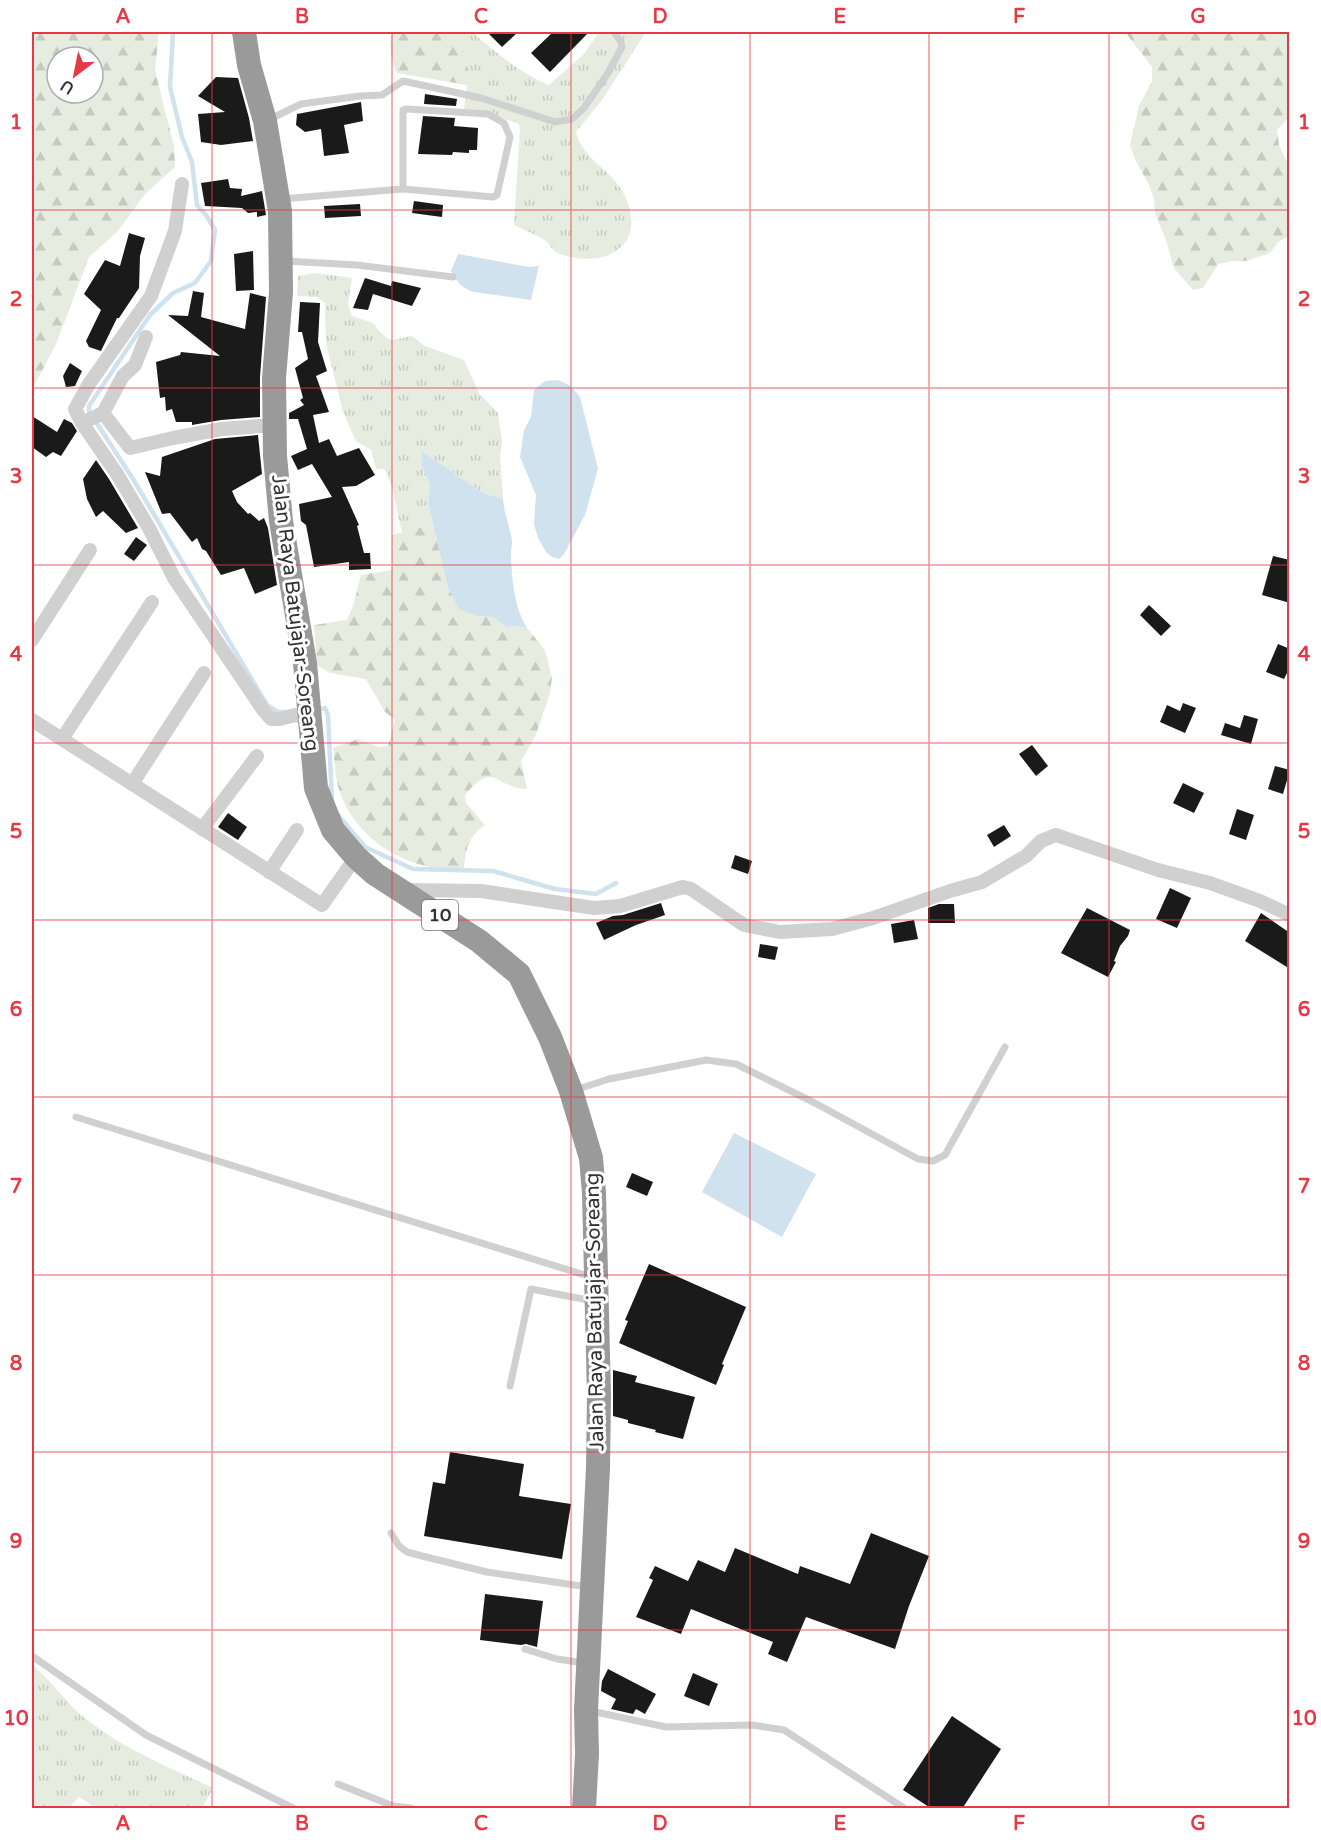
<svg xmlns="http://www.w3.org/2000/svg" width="1321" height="1840" font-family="'Varela Round',sans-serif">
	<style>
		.grass { fill: url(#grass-tufts) }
		.forest { fill: url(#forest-firs); fill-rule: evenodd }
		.water { fill: #cfe2ee }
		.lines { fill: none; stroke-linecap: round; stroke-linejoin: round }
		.stream { stroke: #cfe2ee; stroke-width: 4.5 }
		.building { fill: #1a1a1a }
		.lane { stroke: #d0d0d0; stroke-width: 7 }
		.street { stroke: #d0d0d0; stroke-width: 14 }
		.highway { stroke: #9a9a9a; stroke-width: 24 }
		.grid { fill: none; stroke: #e63946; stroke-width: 1.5; stroke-opacity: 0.55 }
		.labels { text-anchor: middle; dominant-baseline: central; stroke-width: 6; stroke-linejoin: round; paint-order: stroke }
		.shield { fill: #fff; stroke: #707070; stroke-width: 1.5 }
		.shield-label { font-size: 18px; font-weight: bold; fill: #333 }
		.street-label { font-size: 20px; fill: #333; stroke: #fff }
		.neatline { fill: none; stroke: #e63946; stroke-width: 2 }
		.grid-label { font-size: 20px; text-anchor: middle; font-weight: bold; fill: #e63946 }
	</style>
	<defs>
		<pattern id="grass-tufts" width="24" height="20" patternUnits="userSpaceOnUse" patternTransform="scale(1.5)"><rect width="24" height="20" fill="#e6ecdf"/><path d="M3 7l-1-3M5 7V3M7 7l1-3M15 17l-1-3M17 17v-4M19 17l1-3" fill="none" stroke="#c6cbc0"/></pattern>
		<pattern id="forest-firs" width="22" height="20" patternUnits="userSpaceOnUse" patternTransform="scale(1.5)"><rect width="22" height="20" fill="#e6ecdf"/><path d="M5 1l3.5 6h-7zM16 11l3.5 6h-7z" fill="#c6cbc0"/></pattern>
	</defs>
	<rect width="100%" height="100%" fill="#fff"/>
	<g class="grass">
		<path d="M454,32H472C496,52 519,73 549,85L584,54L599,32H646L602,100L576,132C582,158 607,167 621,189C633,208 638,236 617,250C602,262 573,261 556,252C551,249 549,242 543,239C534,234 524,230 514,225L520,128L519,124L484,111L464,109L469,71Z"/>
		<polygon points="316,273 352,278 348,303 352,316 373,323 380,332 387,338 393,340 412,336 425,346 464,360 479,393 498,413 502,441 500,456 503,499 483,493 422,451 421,465 430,485 428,504 433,524 402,533 392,487 385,469 376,469 371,450 356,441 343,412 326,343 325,303 317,297 297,296 298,276"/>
		<path d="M32,1665C50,1679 63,1699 80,1714C119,1747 168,1767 213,1788L202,1808H96L79,1797L69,1808H32Z"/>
	</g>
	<g class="forest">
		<path d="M32,32H159L155,71L174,146L175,167L145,194L117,232L89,257L56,344L32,390ZM57,57H93V93H57Z"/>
		<path d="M392,32H454L469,71L467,85L397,73C390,58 389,47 392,32Z"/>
		<polygon points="1125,32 1289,32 1289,117 1277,130 1279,145 1289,166 1289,236 1278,242 1270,253 1246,261 1232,261 1218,264 1203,288 1193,290 1174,268 1166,240 1155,213 1154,198 1149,185 1135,159 1130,145 1139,106 1152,81 1152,67"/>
		<path d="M433,524L448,588L477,616L493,617L507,627L516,626L527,628L545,650L552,678L550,693L535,737L521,761L527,789C494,788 495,759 465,795L466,803L485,825C468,837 466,848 464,868C457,868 448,870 441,869C397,863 357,837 341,795C335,781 335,763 333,748L358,739L379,747L388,746L395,720L385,712L366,679L330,673L317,665L314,625L347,620L353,606L361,575L392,570V535Z"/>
	</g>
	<g class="water">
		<path d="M458,254L529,267L539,266L531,300L474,292C462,288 457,283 451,271Z"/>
		<polygon points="558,380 571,386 580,397 598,469 585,515 564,554 559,559 552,557 546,552 538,538 534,524 536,495 520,457 524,430 531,417 534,390 545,381"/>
		<path d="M422,451L483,493L503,499C504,514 510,527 512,541C512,546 511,551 511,555C512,580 514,607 527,628L516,626L507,627L493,617L477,616L459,609L448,588L433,524L428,504L430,485L421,465Z"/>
		<polygon points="734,1133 816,1174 782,1237 702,1192"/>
	</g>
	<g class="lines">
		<g class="stream">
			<polyline points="173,32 170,87 182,137 192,162 197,205 206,215 215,230 211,261 195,283 173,293 150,315 89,406 89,411 133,479 267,705 278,712 285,712"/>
			<polyline points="320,709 325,708 328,715 332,801"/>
			<polyline points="339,816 365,847 413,869 493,871 555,889 596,894 616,883"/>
		</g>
	</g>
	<g class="building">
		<polygon points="487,32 518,32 502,47"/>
		<polygon points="553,32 589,32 550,72 531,53"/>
		<polygon points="216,77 238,78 249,118 253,141 221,145 201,142 198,114 225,112 198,96"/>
		<polygon points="425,94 457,99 456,106 424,104"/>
		<polygon points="361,102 363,121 344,125 349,153 324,156 321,129 305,132 296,125 297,114"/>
		<polygon points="423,116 455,118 454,126 478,128 477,150 469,150 469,153 453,152 452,155 418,154"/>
		<polygon points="228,179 230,188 242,189 241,196 262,191 266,215 257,217 257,212 248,213 242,208 205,206 201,183"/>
		<polygon points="414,201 443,205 442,217 412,213"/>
		<polygon points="360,204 361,216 325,218 324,206"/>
		<polygon points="129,233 145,238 140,256 139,288 119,318 117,318 101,351 89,347 86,341 101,310 84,294 105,260 120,266"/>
		<polygon points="253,251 254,290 236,291 234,254"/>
		<polygon points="365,278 391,286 392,281 421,288 412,306 373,294 368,310 353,308"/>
		<polygon points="193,291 204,293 201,317 245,329 250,293 266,297 260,377 260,417 221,420 192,425 192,422 176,422 172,409 166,411 165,397 160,398 156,362 180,355 181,352 220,356 168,315 188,316"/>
		<polygon points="300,302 320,303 318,342 327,371 316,376 329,412 313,415 319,443 329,439 337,456 359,448 375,475 356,486 342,487 359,525 357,526 364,553 370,553 371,569 349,570 349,562 314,567 306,525 301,521 299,504 332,497 312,464 298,470 291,456 307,449 298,419 289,419 289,413 304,405 300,400 303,398 295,368 308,359 302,332 298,332"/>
		<polygon points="70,363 82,371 75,386 66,387 63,376"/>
		<polygon points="32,416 57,432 64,419 72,423 77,431 61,456 53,452 46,457 32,447"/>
		<polygon points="258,435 262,474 232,491 237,502 248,514 250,513 259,521 264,518 268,528 277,585 255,594 244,568 221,575 206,551 202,549 197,538 192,542 170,513 162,514 145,472 160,476 162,457 215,439"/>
		<polygon points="96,460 109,479 138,528 126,533 103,511 96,517 87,499 83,479"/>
		<polygon points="136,537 147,545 134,561 124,554"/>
		<polygon points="1273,556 1290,560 1290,603 1262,595"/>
		<polygon points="1149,605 1171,626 1161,636 1140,615"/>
		<polygon points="1278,644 1290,649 1290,667 1284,679 1266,672"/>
		<polygon points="1183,703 1196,708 1185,733 1160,722 1167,705 1180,711"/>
		<polygon points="1244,715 1258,719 1251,744 1221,735 1225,723 1240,728"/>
		<polygon points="1032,745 1048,766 1036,776 1019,754"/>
		<polygon points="1275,766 1290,770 1283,794 1268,789"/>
		<polygon points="1183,783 1204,793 1194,813 1173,803"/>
		<polygon points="1237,809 1254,815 1246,840 1229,834"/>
		<polygon points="228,813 247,827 238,840 218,827"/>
		<polygon points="1004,825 1011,836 994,847 987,835"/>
		<polygon points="735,855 752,861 748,874 731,868"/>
		<polygon points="1170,888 1191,898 1177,928 1156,919"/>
		<polygon points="661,903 665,915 636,925 604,940 596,923 613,916 623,915"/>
		<polygon points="939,904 954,904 955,923 928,923 928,908"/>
		<polygon points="1087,908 1130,930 1128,936 1120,946 1114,961 1116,962 1108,977 1061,953"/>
		<polygon points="1261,913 1290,933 1290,969 1245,941"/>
		<polygon points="914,920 918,939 894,943 891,924"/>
		<polygon points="760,944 778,947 775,960 758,957"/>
		<polygon points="632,1173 653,1182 647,1196 626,1187"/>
		<polygon points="649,1264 746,1307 722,1364 724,1365 716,1385 619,1343 628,1321 625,1320"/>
		<polygon points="613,1370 637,1376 635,1382 695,1397 683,1439 655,1432 656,1430 628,1423 628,1420 613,1416"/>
		<polygon points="450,1452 524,1464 519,1496 571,1504 562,1559 424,1536 433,1482 445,1484"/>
		<polygon points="871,1533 929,1556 909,1606 895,1649 806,1617 787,1662 768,1654 773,1642 691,1609 681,1634 636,1617 653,1580 649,1578 655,1566 688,1581 698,1560 725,1572 735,1548 798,1574 800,1566 850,1584"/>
		<polygon points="485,1594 543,1601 537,1647 526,1644 521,1645 480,1640"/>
		<polygon points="608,1669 656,1694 645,1714 636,1709 633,1714 611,1709 616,1699 601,1691 602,1681"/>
		<polygon points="693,1673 718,1684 709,1706 684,1696"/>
		<polygon points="952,1716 1001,1749 962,1809 932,1809 903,1790"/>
	</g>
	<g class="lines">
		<g class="lane">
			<polyline points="270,119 301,104 360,96 382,95 403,81 481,98 555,122 572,119 584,108 608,73 622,47 621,42 614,32"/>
			<polyline points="281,199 403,189 403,110 407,109 488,114 504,123 510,137 497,195 493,197 403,189"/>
			<polyline points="285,261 357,265 453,277"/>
			<polyline points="575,1090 609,1079 706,1060 736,1064 815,1103 918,1159 933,1161 945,1155 1005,1047"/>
			<polyline points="76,1117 591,1277"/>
			<polyline points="510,1386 531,1289 593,1301"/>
			<polyline points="391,1533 399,1546 407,1552 422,1556 487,1572 588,1587"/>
			<polyline points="525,1649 557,1659 584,1663"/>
			<polyline points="32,1656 146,1735 293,1808"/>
			<polyline points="591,1711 666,1727 752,1725 784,1730 904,1808"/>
			<polyline points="338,1784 393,1806 411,1808"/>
		</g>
		<g class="street">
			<polyline points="182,184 175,231 151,296 89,384 75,409 82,423 117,474 149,528 174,578 264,711 271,719 280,719 295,715 310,719"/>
			<polyline points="103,413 130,448 173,438 222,429 274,425"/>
			<polyline points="82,423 103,413 123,376 135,365 146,337"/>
			<polyline points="32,640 90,550"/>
			<polyline points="32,720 322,905 356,857"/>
			<polyline points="62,739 152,602"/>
			<polyline points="132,784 204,673"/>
			<polyline points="202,829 257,756"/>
			<polyline points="269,872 297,830"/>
			<polyline points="404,890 481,891 594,908 620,906 683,887 691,889 744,925 780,932 832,929 873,918 950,891 982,882 1026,856 1041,841 1056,835 1158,870 1210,883 1260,901 1290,915"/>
		</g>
		<polyline class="highway" points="244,32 249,65 265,121 280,211 281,292 274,378 275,456 281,521 305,663 316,788 333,830 356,857 375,874 479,941 519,974 550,1037 571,1091 591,1158 594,1193 599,1395 598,1468 586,1710 587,1754 584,1808"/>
	</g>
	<path class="grid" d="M212,32V1808M392,32V1808M571,32V1808M750,32V1808M929,32V1808M1109,32V1808M32,210H1290M32,388H1290M32,565H1290M32,743H1290M32,920H1290M32,1097H1290M32,1275H1290M32,1452H1290M32,1630H1290"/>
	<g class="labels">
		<rect class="shield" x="422" y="900" width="36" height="30" rx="4.5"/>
		<g class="shield-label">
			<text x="440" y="915">10</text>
		</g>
		<g class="street-label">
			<text transform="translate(295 613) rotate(83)">Jalan Raya Batujajar-Soreang</text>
			<text transform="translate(595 1312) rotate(-91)">Jalan Raya Batujajar-Soreang</text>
		</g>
	</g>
	<rect width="1321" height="1840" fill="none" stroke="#ffffff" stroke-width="66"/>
	<g transform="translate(75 75) rotate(212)"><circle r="28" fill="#ffffff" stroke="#adadad" stroke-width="1.5"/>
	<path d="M0-4.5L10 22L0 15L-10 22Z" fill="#e63946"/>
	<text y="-9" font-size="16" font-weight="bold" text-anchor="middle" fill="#333333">U</text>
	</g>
	<rect x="33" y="33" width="1255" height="1774" class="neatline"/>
	<g class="grid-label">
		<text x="123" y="23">A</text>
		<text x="302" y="23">B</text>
		<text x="481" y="23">C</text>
		<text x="660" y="23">D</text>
		<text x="840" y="23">E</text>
		<text x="1019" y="23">F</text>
		<text x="1198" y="23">G</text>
		<text x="16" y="129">1</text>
		<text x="1304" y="129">1</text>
		<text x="16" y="306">2</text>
		<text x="1304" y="306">2</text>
		<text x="16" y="483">3</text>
		<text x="1304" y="483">3</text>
		<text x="16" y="661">4</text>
		<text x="1304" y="661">4</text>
		<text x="16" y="838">5</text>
		<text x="1304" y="838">5</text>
		<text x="16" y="1016">6</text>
		<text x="1304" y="1016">6</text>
		<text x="16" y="1193">7</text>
		<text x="1304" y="1193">7</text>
		<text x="16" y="1370">8</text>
		<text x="1304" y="1370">8</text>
		<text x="16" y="1548">9</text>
		<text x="1304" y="1548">9</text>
		<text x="16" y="1725">10</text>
		<text x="1304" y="1725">10</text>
		<text x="123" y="1830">A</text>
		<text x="302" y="1830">B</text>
		<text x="481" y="1830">C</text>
		<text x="660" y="1830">D</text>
		<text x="840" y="1830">E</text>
		<text x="1019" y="1830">F</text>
		<text x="1198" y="1830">G</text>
	</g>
</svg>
